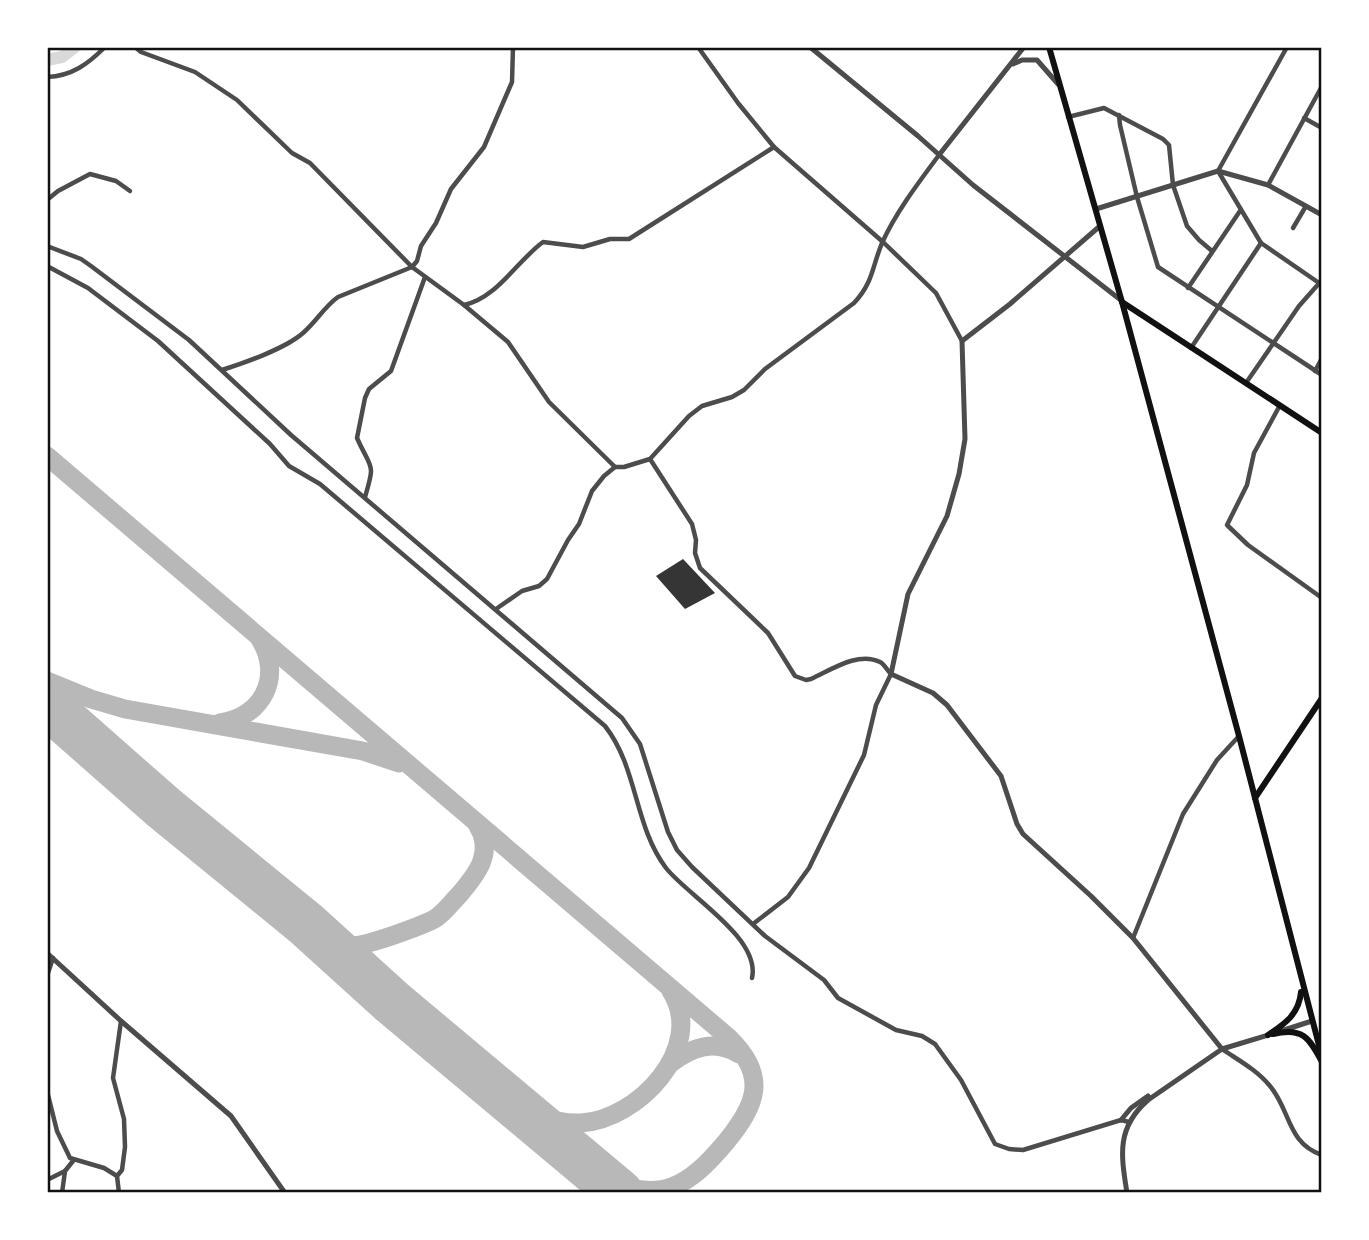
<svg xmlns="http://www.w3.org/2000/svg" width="1369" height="1240" font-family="'Varela Round',sans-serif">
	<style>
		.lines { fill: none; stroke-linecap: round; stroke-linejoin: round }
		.river { stroke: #d9d9d9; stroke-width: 12 }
		.taxiway { stroke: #b8b8b8; stroke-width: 19 }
		.runway { stroke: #b8b8b8; stroke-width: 47 }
		.building { fill: #353535 }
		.minor { stroke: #4c4c4c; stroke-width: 4.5 }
		.tertiary { stroke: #4c4c4c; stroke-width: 5 }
		.secondary { stroke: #111; stroke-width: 6 }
		.neatline { fill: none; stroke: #111; stroke-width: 2.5 }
	</style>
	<rect width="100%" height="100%" fill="#fff"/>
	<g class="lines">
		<polyline class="river" points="47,60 62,57 75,47"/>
		<g class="taxiway">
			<path d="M47,456L729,1038C768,1076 757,1104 726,1142C689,1186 661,1205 604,1179"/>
			<polyline points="47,681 91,699 125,709 363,751 399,763"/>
			<path d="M220,723C263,717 283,676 260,639"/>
			<path d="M306,924C319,933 332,945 349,946C364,947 422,926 436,918C445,912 451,903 459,895C477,874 495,852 477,824"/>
			<path d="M671,1063C692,1047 715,1039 739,1054"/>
			<path d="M506,1097C530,1113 551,1124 581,1123C637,1120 707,1048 671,991"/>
		</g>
		<polyline class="runway" points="47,705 164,808 306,924 392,1002 620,1193"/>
	</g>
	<polygon class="building" points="683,559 715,593 685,609 656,576"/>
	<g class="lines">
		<g class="minor">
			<polyline points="135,47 141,52 195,72 237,100 292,153 310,163 412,267 464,305 508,342 549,402 615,467 624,467 650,459"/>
			<polyline points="698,47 738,103 774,147 883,242 936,293 962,341"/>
			<polyline points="1287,47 1218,171 1261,243 1322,285"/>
			<path d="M47,77C72,76 88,64 105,47"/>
			<polyline points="1119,115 1120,125 1137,197 1158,267 1322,375"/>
			<polyline points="1068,117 1104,108 1163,139 1169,145 1173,185 1187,226 1199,240 1212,251"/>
			<polyline points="1304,118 1322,128"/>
			<polyline points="1268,185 1322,86"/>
			<polyline points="47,200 58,191 90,174 116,181 130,191"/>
			<polyline points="1293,228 1306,206"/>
			<polyline points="47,246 81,259 91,266 189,340 291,435 622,718 640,744 668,832 677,850 692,867 765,936 824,980 838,998 896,1030 922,1036 935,1044 961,1080 995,1144 1009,1149 1023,1150 1121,1120 1129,1122"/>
			<path d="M47,266L88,288L158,341L270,444L289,466L320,484L605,726C638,768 634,826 666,868C688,896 761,938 752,978"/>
			<polyline points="412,267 417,261 421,246 436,223 451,189 484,147 512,82 513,47"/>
			<polyline points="1188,288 1240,211"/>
			<path d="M464,305C497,298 517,261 543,242L583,247L610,239H629L774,147"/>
			<polyline points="1191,348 1261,243"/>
			<path d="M222,370C244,363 286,348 303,333C316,322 324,307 338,297L412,267"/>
			<polyline points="1315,371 1322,358"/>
			<polyline points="1246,383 1299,306 1322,280"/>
			<polyline points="1279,407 1254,453 1247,485 1227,525 1248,545 1322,598"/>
			<path d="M650,459L692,524L696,540L695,553L700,568L768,633L795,676L806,680L811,679C831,670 858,651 880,662C884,664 888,671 891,674L876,705L864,755L809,868L788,897L753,924"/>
			<path d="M650,459L689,416L702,406L732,397L744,390L765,369L854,303C873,283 872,267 882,243C896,212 919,182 939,155"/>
			<path d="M365,497C376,461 371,470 357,438L365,398L369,389L391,371L425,277"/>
			<polyline points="496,609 522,591 539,586 547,579 568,540 579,524 592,491 604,476 615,467"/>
			<polyline points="1133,938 1183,814 1217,760 1239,736"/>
			<polyline points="47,976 53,958"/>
			<path d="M1222,1049C1238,1060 1257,1070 1270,1086C1291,1111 1287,1143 1322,1155"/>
			<polyline points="47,1091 57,1131 70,1158 104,1168 117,1176"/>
			<polyline points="47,1180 65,1171 73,1161"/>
			<polyline points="62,1193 65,1171"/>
			<polyline points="119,1193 117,1176 122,1170 125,1147 124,1119 113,1078 121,1021"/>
		</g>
		<g class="tertiary">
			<polyline points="810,47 918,136 973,185 1122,301"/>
			<polyline points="1013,64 1022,60 1037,60 1058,84"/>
			<polyline points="939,155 1024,47"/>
			<polyline points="1096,209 1218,171 1268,185 1322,215"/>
			<polyline points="1100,226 1010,304 962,341 965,439 959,474 947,516 908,594 891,674 933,693 947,705 1001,776 1017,824 1023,834 1091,896 1133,938 1222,1049"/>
			<polyline points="47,953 121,1021 231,1116 285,1193"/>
			<polyline points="1281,1031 1312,1021"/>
			<polyline points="1121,1120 1131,1108 1148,1096"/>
			<path d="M1127,1193C1121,1155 1116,1128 1148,1100L1222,1049L1272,1034"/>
		</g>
		<g class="secondary">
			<polyline points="1049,47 1122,302 1239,736 1322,1057"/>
			<polyline points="1122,302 1322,433"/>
			<polyline points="1255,798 1322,698"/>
			<path d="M1273,1034C1302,1027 1309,1037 1322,1062"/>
			<path d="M1268,1035C1285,1024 1299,1014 1301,992"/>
		</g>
	</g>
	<rect width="1369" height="1240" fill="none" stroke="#ffffff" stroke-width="98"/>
	<rect x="49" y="49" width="1271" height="1142" class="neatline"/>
</svg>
